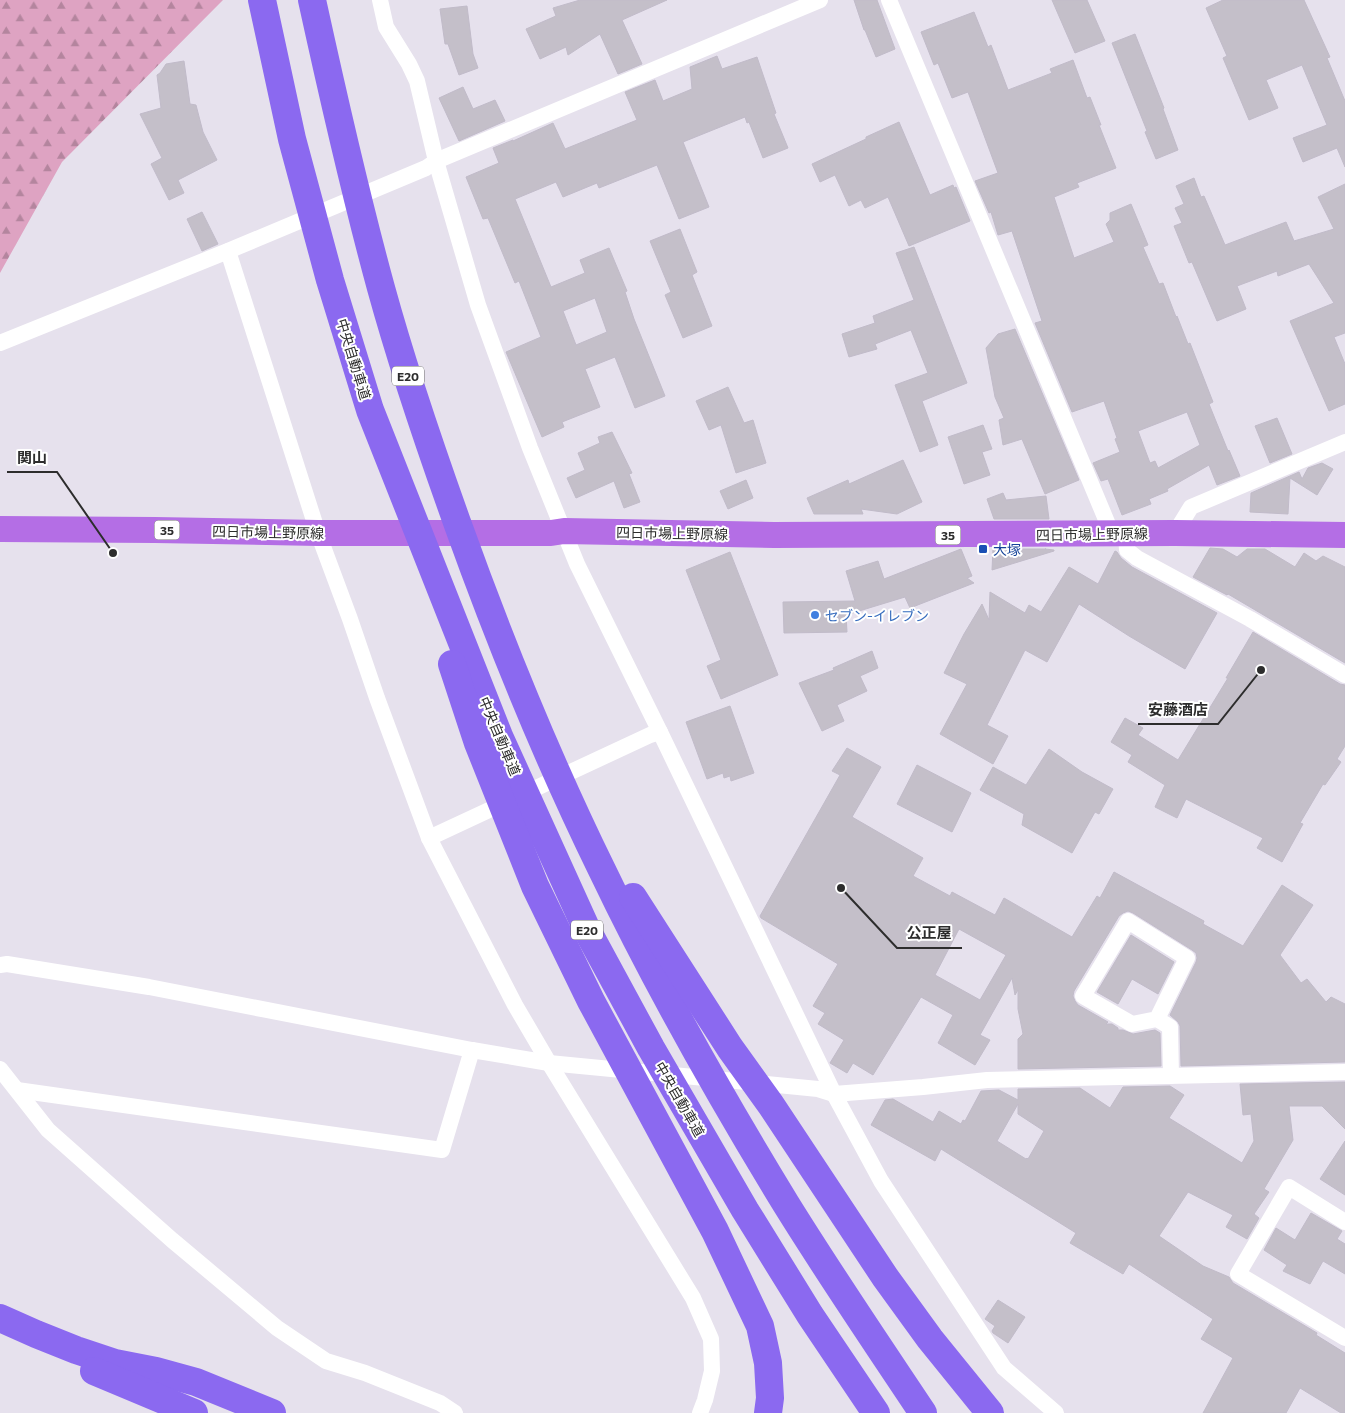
<svg xmlns="http://www.w3.org/2000/svg" width="1345" height="1413" font-family="Commissioner,'Noto Sans JP',sans-serif">
	<style>
		.forest { fill: url(#forest-firs) }
		.building { fill: #c4bfc9; stroke: #c1bbc9; fill-rule: evenodd }
		.lines { fill: none; stroke-linecap: round; stroke-linejoin: round }
		.minor { stroke: #fff; stroke-width: 16 }
		.primary { stroke: #b46ee5; stroke-width: 26 }
		.motorway { stroke: #8b69f0; stroke-width: 28 }
		.transit-dot { fill: #1a4fb4; stroke: #fff; stroke-width: 2 }
		.shop-dot { fill: #3f7fe0; stroke: #fff; stroke-width: 2 }
		.labels { text-anchor: middle; dominant-baseline: central; stroke-width: 4; stroke-linejoin: round; paint-order: stroke }
		.shield { fill: #fff; stroke: #6c6c6c; stroke-width: 1 }
		.shield-label { font-size: 12px; font-weight: bold; fill: #2d2d2d }
		.street-label { font-size: 14px; fill: #2d2d2d; stroke: #fff }
		.transit-label { font-size: 14px; fill: #164399; stroke: #fff; text-anchor: start }
		.shop-label { font-size: 14px; fill: #366cbe; stroke: #fff; text-anchor: start }
		.leader { fill: none; stroke: #2d2d2d; stroke-width: 2 }
		.callout-dot { fill: #2d2d2d; stroke: #fff; stroke-width: 2 }
		.callout-label { font-size: 15px; text-anchor: middle; font-weight: bold; fill: #2d2d2d; stroke: #fff; stroke-width: 4; stroke-linejoin: round; paint-order: stroke }
	</style>
	<defs>
		<pattern id="forest-firs" width="22" height="20" patternUnits="userSpaceOnUse" patternTransform="scale(1.25)"><rect width="22" height="20" fill="#dea3c2"/><path d="M5 1l3.5 6h-7zM16 11l3.5 6h-7z" fill="#b4859e"/></pattern>
	</defs>
	<rect width="100%" height="100%" fill="#e6e1ed"/>
	<polygon class="forest" points="0,0 223,0 62,162 0,273"/>
	<g class="building">
		<polygon points="580,0 667,0 622,20 642,64 618,74 600,34 568,55 566,47 540,59 526,29 556,16 553,8"/>
		<polygon points="854,0 877,0 895,49 876,57 865,30 864,30"/>
		<polygon points="1052,0 1087,0 1105,41 1075,53"/>
		<polygon points="1223,0 1304,0 1330,57 1327,58 1345,101 1345,167 1337,148 1303,162 1293,138 1327,125 1302,65 1266,80 1278,108 1249,120 1223,58 1227,56 1206,8"/>
		<polygon points="467,6 473,54 478,68 459,75 448,44 445,44 440,9"/>
		<path d="M974,12L988,47L991,45L1008,90L1052,73L1050,69L1073,60L1087,98L1090,97L1101,125H1099L1116,168L1077,183L1079,187L1054,197L1074,258L1114,242L1106,224L1110,220V213L1131,204L1148,245L1143,247L1159,284L1163,283L1176,317L1177,316L1188,344L1190,343L1213,402L1209,404L1228,451L1229,450L1240,476L1217,485L1209,465L1167,489L1168,491L1149,499L1151,504L1122,515L1108,479L1101,481L1093,463L1120,452L1115,439L1117,438L1104,401L1072,412L1035,323L1042,321L1012,231L998,235L991,212L989,213L975,181L998,173L968,92L952,98L938,63L934,65L921,32ZM1187,412L1200,445L1158,468L1155,461L1150,463L1138,431Z"/>
		<polygon points="1135,34 1164,108 1163,109 1178,150 1156,159 1145,132 1147,131 1112,43"/>
		<path d="M717,56L722,69L757,57L776,113L774,114L788,148L763,158L749,122L747,123L745,117L683,142L709,207L679,219L657,165L599,188L597,183L563,197L556,182L515,199L551,287L585,273L580,260L609,248L627,291L625,292L634,319L665,396L635,408L615,357L585,369L600,407L562,422L564,427L542,437L506,352L541,337L519,281L515,283L488,218L483,219L466,177L499,163L493,148L513,140V141L553,123L565,149L637,120L625,92L655,80L663,101L692,89L690,67ZM595,298L607,332L576,345L563,311Z"/>
		<polygon points="184,61 190,104 196,105 203,132 217,160 178,180 184,193 169,200 151,164 162,158 140,114 161,108 157,75 160,73 166,64"/>
		<polygon points="463,87 473,109 495,100 505,121 459,141 439,98"/>
		<polygon points="899,122 930,195 953,185 954,188 956,187 970,221 909,246 888,197 865,208 861,200 849,206 835,175 820,182 812,164 866,139 866,137"/>
		<polygon points="1194,178 1201,197 1204,196 1225,245 1286,222 1294,241 1334,229 1318,197 1345,184 1345,333 1334,337 1345,364 1345,404 1329,411 1290,321 1334,303 1309,264 1278,276 1277,271 1237,286 1246,309 1217,321 1192,262 1189,263 1174,226 1182,223 1175,208 1184,204 1176,186"/>
		<polygon points="202,212 218,244 202,251 187,219"/>
		<polygon points="680,229 697,272 692,275 712,326 683,338 665,295 671,292 650,241"/>
		<polygon points="914,247 967,383 922,401 938,445 920,452 895,385 928,373 911,330 875,344 877,349 849,357 842,334 875,323 873,316 914,300 896,253"/>
		<polygon points="1015,329 1079,480 1045,494 1022,439 1003,445 999,420 1004,418 995,397 986,348 998,334"/>
		<polygon points="728,387 744,423 753,420 766,463 736,473 721,425 709,430 696,401"/>
		<polygon points="1277,418 1292,454 1270,463 1255,426"/>
		<polygon points="983,425 992,449 982,452 990,475 964,484 948,437"/>
		<polygon points="612,432 632,473 629,474 640,502 624,508 614,481 576,498 567,478 585,470 578,453 600,443 598,437"/>
		<polygon points="903,460 922,502 897,514 861,509 863,514 814,514 807,498 848,480 849,484"/>
		<polygon points="1322,463 1333,469 1317,495 1290,478 1288,514 1250,512 1251,493 1299,472 1302,479 1308,468"/>
		<polygon points="746,480 753,498 728,509 720,491"/>
		<polygon points="1003,493 1006,500 1046,496 1049,519 994,519 987,499"/>
		<polygon points="1210,548 1223,549 1237,557 1247,549 1265,549 1295,567 1304,553 1316,561 1323,556 1345,567 1345,663 1228,594 1227,595 1193,577"/>
		<polygon points="961,549 972,576 967,578 974,583 910,608 905,597 846,615 847,632 784,633 783,602 855,601 846,571 878,561 884,579"/>
		<polygon points="993,549 1046,549 1045,549 1054,550 1054,551 992,570"/>
		<polygon points="1115,551 1117,552 1121,558 1132,567 1217,613 1185,669 1129,636 1079,604 1047,662 1025,650 987,725 1008,736 993,764 940,734 967,684 944,673 964,634 982,604 989,620 990,592 1025,613 1029,605 1041,612 1069,567 1098,584"/>
		<polygon points="730,552 778,675 721,699 707,666 721,660 686,570"/>
		<polygon points="1253,632 1340,684 1345,685 1345,746 1337,759 1341,762 1325,785 1323,784 1300,823 1303,824 1282,862 1257,848 1263,838 1186,799 1177,818 1155,807 1165,785 1128,762 1132,755 1111,742 1125,718 1143,728 1138,735 1178,760 1228,678 1226,678"/>
		<polygon points="872,651 878,668 860,676 867,691 837,705 844,721 822,731 799,683 834,670 833,668"/>
		<polygon points="730,706 754,773 731,781 730,776 724,778 723,773 707,779 686,722"/>
		<path d="M847,748L881,767L852,817L923,858L913,876L950,896L952,892L995,915L1004,898L1072,937L1097,896L1100,898L1114,872L1204,921L1203,924L1243,946L1282,885L1313,905L1280,955L1301,983L1307,979L1326,1002L1331,997L1345,1004V1062L1181,1066L1180,1026L1178,1022L1170,1015L1196,962L1197,958L1196,953L1192,950L1133,913L1128,911L1123,913L1119,916L1074,991L1073,996L1075,1001L1078,1005L1108,1022L1106,1024H1112L1118,1028V1030H1123L1133,1034L1155,1030L1160,1033L1161,1066L1018,1069V1039L1023,1034L1018,1009V990L1015,995L1012,978L980,1035L990,1040L975,1065L938,1043L953,1015L921,997L873,1075L853,1063L847,1073L830,1063L844,1040L818,1024L825,1013L813,1006L838,964L761,918L760,916L840,775L832,771ZM959,929L1006,955L980,1000L935,975Z"/>
		<polygon points="1049,749 1082,772 1113,789 1099,814 1095,812 1072,853 1022,825 1024,814 980,790 993,767 1026,785"/>
		<polygon points="917,765 971,793 952,832 897,804"/>
		<polygon points="1131,935 1174,962 1158,994 1132,979 1118,1004 1097,992"/>
		<path d="M1345,1082V1129L1322,1106H1289L1293,1140L1264,1189L1269,1192L1254,1214L1259,1218L1247,1239L1226,1227L1233,1215L1188,1192L1159,1236L1203,1266L1229,1277L1233,1283L1317,1333L1316,1335L1345,1353V1413H1341L1300,1388L1286,1413H1203L1233,1358L1201,1339L1213,1319L1129,1264L1123,1274L1070,1243L1076,1233L941,1149L935,1161L871,1125L885,1100L893,1099L933,1122L939,1111L961,1124L963,1120L965,1121L981,1091L999,1090L1018,1100V1089L1080,1088L1110,1108L1123,1087L1170,1086L1184,1095L1169,1118L1242,1163L1254,1141L1251,1114L1243,1115L1240,1084ZM1018,1104V1114L1044,1131L1028,1159L1027,1158L1026,1159L997,1141Z"/>
		<polygon points="1345,1141 1345,1195 1320,1179"/>
		<polygon points="1311,1213 1342,1231 1337,1239 1345,1244 1345,1274 1323,1261 1310,1284 1283,1271 1287,1265 1264,1250 1276,1228 1295,1240"/>
		<polygon points="998,1300 1025,1317 1008,1343 993,1333 992,1331 995,1326 985,1319"/>
	</g>
	<g class="lines">
		<g class="minor">
			<polyline points="380,0 386,27 409,64 417,81 436,161 478,305 530,448 577,564 660,732 834,1094 881,1181 1004,1368 1056,1413"/>
			<polyline points="889,0 1112,534"/>
			<polyline points="228,251 318,533 350,619 377,698 429,838 515,1005 549,1063 693,1298 711,1339 712,1371 705,1400 700,1413"/>
			<polyline points="0,343 228,251 426,168 436,161 820,0"/>
			<polyline points="1175,533 1191,507 1345,442"/>
			<polyline points="1126,534 1127,550 1137,558 1250,619 1345,675"/>
			<polyline points="429,838 650,735 660,732"/>
			<polyline points="0,965 7,964 149,987 472,1050 549,1063 818,1089 834,1094 923,1087 987,1080 1345,1072"/>
			<polyline points="1157,1019 1187,958 1128,921 1083,996 1132,1024 1157,1019 1170,1027 1171,1076"/>
			<polyline points="0,1069 48,1130 172,1240 277,1328 326,1361 365,1373 440,1403 455,1413"/>
			<polyline points="17,1090 442,1150 472,1050"/>
			<polyline points="1345,1222 1289,1187 1238,1274 1345,1338"/>
		</g>
		<polyline class="primary" points="0,529 155,530 318,533 551,533 564,531 774,535 1175,533 1345,535"/>
		<g class="motorway">
			<polyline points="262,0 292,139 330,280 370,410 499,736 588,932 651,1048 745,1210 810,1315 876,1413"/>
			<path d="M312,0C333,96 355,193 381,288C403,368 430,447 458,525C500,642 547,758 602,870C657,985 720,1096 786,1204C830,1275 877,1344 923,1413"/>
			<polyline points="452,664 478,743 535,886 591,1001 715,1231 760,1326 768,1363 770,1398 768,1413"/>
			<polyline points="633,897 730,1048 771,1105 885,1277 930,1339 990,1413"/>
			<polyline points="0,1318 36,1334 76,1350 115,1363 156,1371 196,1382 272,1413"/>
			<polyline points="94,1371 194,1413"/>
		</g>
	</g>
	<rect class="transit-dot" x="978" y="544" width="10" height="10" rx="2.5"/>
	<circle class="shop-dot" cx="815" cy="615" r="5"/>
	<g class="labels">
		<g class="shield">
			<rect x="392" y="366.5" width="32" height="19" rx="4"/>
			<rect x="154.5" y="520.5" width="25" height="19" rx="4"/>
			<rect x="935.5" y="525.5" width="25" height="19" rx="4"/>
			<rect x="571" y="920.5" width="32" height="19" rx="4"/>
		</g>
		<g class="shield-label">
			<text x="408" y="376">E20</text>
			<text x="167" y="530">35</text>
			<text x="948" y="535">35</text>
			<text x="587" y="930">E20</text>
		</g>
		<g class="street-label">
			<text transform="translate(354 359) rotate(73)">中央自動車道</text>
			<text transform="translate(268 532) rotate(1)">四日市場上野原線</text>
			<text transform="translate(672 533) rotate(1)">四日市場上野原線</text>
			<text transform="translate(1092 534) rotate(-1)">四日市場上野原線</text>
			<text transform="translate(500 736) rotate(67)">中央自動車道</text>
			<text transform="translate(680 1099) rotate(60)">中央自動車道</text>
		</g>
		<g class="transit-label">
			<text x="993" y="549">大塚</text>
		</g>
		<g class="shop-label">
			<text x="825" y="615">セブン-イレブン</text>
		</g>
	</g>
	<path class="leader" d="M113 553L57 472H7M1261 670L1218 724H1138M841 888L897 948H962"/>
	<g class="callout-dot">
		<circle cx="113" cy="553" r="5"/>
		<circle cx="1261" cy="670" r="5"/>
		<circle cx="841" cy="888" r="5"/>
	</g>
	<g class="callout-label">
		<text x="32" y="463">関山</text>
		<text x="1178" y="715">安藤酒店</text>
		<text x="929" y="938">公正屋</text>
	</g>
</svg>
